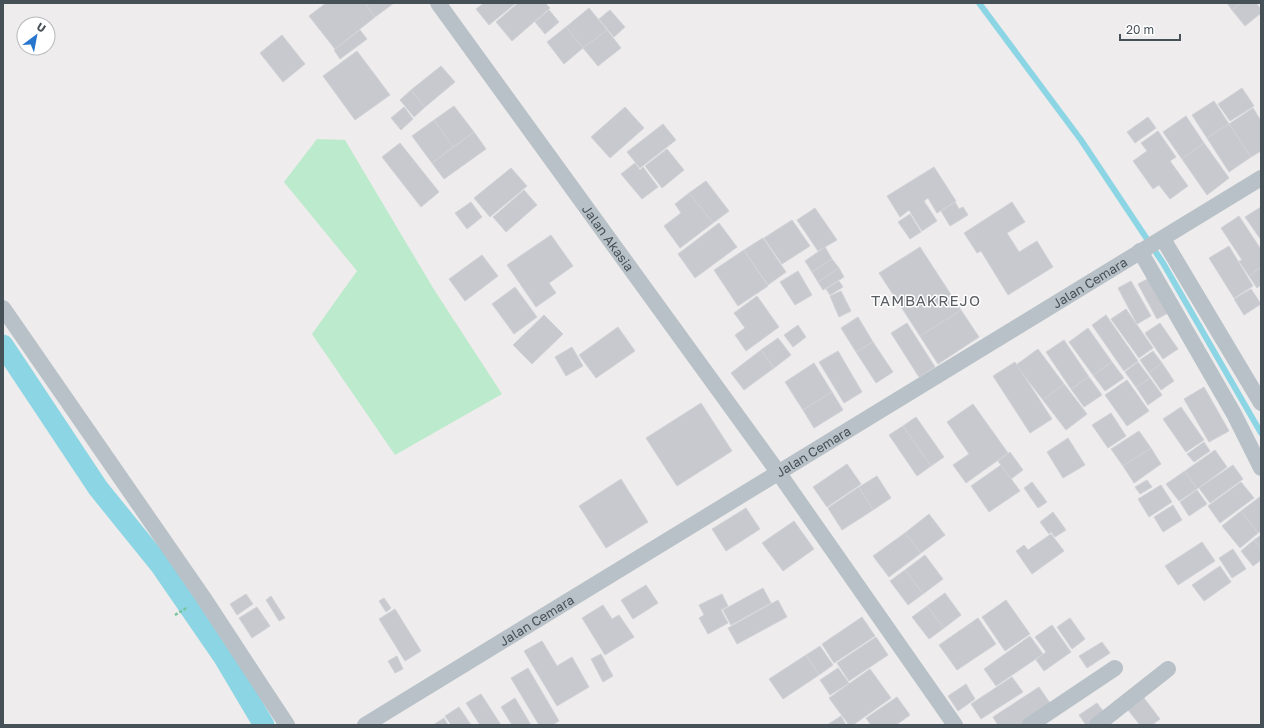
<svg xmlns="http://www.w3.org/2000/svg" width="1264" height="728" font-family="'Golos Text',sans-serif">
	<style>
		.green { fill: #bceacc }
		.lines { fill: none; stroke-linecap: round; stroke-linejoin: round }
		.stream { stroke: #8cd5e4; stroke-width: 6 }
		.canal { stroke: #8cd5e4; stroke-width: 21 }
		.building { fill: #c7c9ce; stroke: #d0d2d7 }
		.path { stroke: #77c59c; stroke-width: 2.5; stroke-dasharray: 3 2; stroke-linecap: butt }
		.street { stroke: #b8c1c7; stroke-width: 16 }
		.labels { text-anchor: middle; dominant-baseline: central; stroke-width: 3; stroke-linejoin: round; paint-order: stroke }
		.street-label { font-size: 13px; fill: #465057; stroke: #fff }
		.quarter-label { font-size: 15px; letter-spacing: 1px; fill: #595c60; stroke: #fff }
	</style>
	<rect width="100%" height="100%" fill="#eeecec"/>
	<polygon class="green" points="317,139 345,140 433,288 502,394 395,455 312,334 357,271 284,182"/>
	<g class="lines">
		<polyline class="stream" points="979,3 1081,140 1163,263 1261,433"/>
		<polyline class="canal" points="3,345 98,488 161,566 223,656 264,725"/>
	</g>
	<g class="building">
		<polygon points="326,3 365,3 375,17 335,49 309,16"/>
		<polygon points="365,3 394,3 375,17"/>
		<polygon points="484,3 516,3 489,25 476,9"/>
		<polygon points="518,3 545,3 550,8 512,41 496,22"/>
		<polygon points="1227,3 1241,3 1232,10"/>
		<polygon points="1241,3 1256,3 1261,9 1261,13 1245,26 1232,10"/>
		<polygon points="589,8 607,30 583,48 566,27"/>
		<polygon points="549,10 559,22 545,34 535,22"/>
		<polygon points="610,10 625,27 614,37 599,19"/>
		<polygon points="566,27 583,48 564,64 547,42"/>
		<polygon points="360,30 367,39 340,59 334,50"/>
		<polygon points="607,30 621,48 598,66 583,48"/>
		<polygon points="282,35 305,64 283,82 260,53"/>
		<polygon points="357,51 390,95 355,120 323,76"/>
		<polygon points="441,66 455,82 425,107 411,90"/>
		<polygon points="1242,88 1254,106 1230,121 1218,104"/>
		<polygon points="411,90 425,107 414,117 400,100"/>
		<polygon points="1214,101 1229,124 1207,138 1192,115"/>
		<polygon points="454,106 474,132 453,147 434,120"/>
		<polygon points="404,107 413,119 401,130 391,118"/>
		<polygon points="625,107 644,128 610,158 591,137"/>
		<polygon points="1253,108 1261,121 1261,151 1251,157 1229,124"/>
		<polygon points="1186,116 1204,143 1182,159 1163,132"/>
		<polygon points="1148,117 1156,128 1135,143 1127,132"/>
		<polygon points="434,120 453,147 432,163 412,136"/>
		<polygon points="663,124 676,140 640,168 627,152"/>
		<polygon points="1229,124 1251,157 1229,172 1207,138"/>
		<polygon points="1158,131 1176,157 1170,161 1188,186 1170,199 1159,185 1153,189 1133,161 1147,151 1141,143"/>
		<polygon points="474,132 486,149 444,179 432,163"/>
		<polygon points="400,143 439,192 421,207 382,157"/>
		<polygon points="1204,143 1229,178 1207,195 1182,159"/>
		<polygon points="667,149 684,170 662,188 645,166"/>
		<polygon points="635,163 640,170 643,167 658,187 642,199 621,174"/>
		<polygon points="934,167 956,201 937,213 928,198 924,201 937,221 922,231 909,210 900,217 887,196"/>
		<polygon points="511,168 527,186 490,217 474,198"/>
		<polygon points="706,181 729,211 713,223 689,193"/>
		<polygon points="524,190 537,205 506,232 493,217"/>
		<polygon points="689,193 713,223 680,248 664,226 681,213 675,204"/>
		<polygon points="471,202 482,217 467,229 455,213"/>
		<polygon points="955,202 959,209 963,207 968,215 950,226 941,211"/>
		<polygon points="1012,202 1025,222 1007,233 1019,252 1037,241 1053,267 1008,295 981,251 977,253 964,233"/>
		<polygon points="1261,207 1261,240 1245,217"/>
		<polygon points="815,208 837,240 818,251 797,220"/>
		<polygon points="910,214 921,232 910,239 898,222"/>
		<polygon points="1239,216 1260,248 1261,247 1261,267 1249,276 1239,261 1242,260 1221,228"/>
		<polygon points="792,220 810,246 782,264 764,238"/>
		<polygon points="719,223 737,247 695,278 678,254"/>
		<polygon points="551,235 573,266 549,283 556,293 536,307 507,265"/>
		<polygon points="763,238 786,272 768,285 744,250"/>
		<polygon points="1229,246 1253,286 1234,298 1209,258"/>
		<polygon points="825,247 832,259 812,272 805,261"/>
		<polygon points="920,247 961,310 920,336 879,273"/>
		<polygon points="744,250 768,286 738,306 714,270"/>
		<polygon points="482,255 498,276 465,301 449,279"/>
		<polygon points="832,259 839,268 818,282 812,272"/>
		<polygon points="1261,267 1261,285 1257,288 1249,276"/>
		<polygon points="839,268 844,277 823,290 818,282"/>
		<polygon points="798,271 812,295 795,305 780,282"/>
		<polygon points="1151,277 1170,312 1157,319 1138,284"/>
		<polygon points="839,281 843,287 830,295 826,289"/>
		<polygon points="1131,281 1151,316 1137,324 1118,288"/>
		<polygon points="515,287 537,317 514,334 492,304"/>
		<polygon points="1251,289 1261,304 1244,315 1234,299"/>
		<polygon points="841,291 851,311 839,317 830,296"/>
		<polygon points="757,296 779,327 746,351 735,335 745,328 734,313"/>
		<polygon points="1126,309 1153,348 1139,358 1111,319"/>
		<polygon points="961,310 979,337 938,364 920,336"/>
		<polygon points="544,315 563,334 532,364 513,345"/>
		<polygon points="1106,315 1138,361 1124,371 1092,325"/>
		<polygon points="858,317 873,342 856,352 841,328"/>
		<polygon points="907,323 935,367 919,377 891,333"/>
		<polygon points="1160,323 1178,349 1163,359 1145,333"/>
		<polygon points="798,325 806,337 793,347 784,335"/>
		<polygon points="618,327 635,351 596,378 579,355"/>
		<polygon points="1088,328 1112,362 1093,375 1069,342"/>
		<polygon points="778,338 791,355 774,368 761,350"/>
		<polygon points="1064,340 1089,377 1071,389 1046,352"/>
		<polygon points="873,342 893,372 876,383 856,352"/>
		<polygon points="572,347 583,366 566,376 555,357"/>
		<polygon points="1038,349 1064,384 1043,400 1016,365"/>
		<polygon points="761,350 774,368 744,390 731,373"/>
		<polygon points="838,351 862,392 844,403 819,362"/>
		<polygon points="1153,351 1162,363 1149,373 1140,360"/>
		<polygon points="1015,362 1052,419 1030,433 993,376"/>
		<polygon points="1112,362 1124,378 1105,391 1093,375"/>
		<polygon points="1138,362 1150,378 1136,387 1125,372"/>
		<polygon points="814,363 832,392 803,410 785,382"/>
		<polygon points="1162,363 1174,381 1161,390 1149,373"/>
		<polygon points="1089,377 1102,395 1084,407 1071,389"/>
		<polygon points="1150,378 1162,395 1148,405 1136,387"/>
		<polygon points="1127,380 1149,411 1127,426 1105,395"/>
		<polygon points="1064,384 1087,414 1066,430 1043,400"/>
		<polygon points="1204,387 1229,431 1209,442 1184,399"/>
		<polygon points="832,392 843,410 814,428 803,410"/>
		<polygon points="701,403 732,451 677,486 646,438"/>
		<polygon points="973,404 1008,453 966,483 953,465 969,454 947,422"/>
		<polygon points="1181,407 1204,440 1186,452 1163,419"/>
		<polygon points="1111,413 1126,436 1108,448 1092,425"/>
		<polygon points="916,417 944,457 931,466 903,426"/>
		<polygon points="903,426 931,466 917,476 889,435"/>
		<polygon points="1139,431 1151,448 1123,466 1111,449"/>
		<polygon points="1068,438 1085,465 1063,478 1047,452"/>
		<polygon points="1204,442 1210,451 1194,462 1187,454"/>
		<polygon points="1151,448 1161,464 1134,483 1123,466"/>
		<polygon points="1215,450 1227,467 1197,489 1185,471"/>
		<polygon points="1010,452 1023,470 1011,479 998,461"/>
		<polygon points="847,464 861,484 827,507 813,487"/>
		<polygon points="1001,465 1020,491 989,512 971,486"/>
		<polygon points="1233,465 1243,479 1210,503 1199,488"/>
		<polygon points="1185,471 1197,489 1179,501 1166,484"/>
		<polygon points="877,476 891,498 873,510 859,487"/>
		<polygon points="621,479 648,522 606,548 579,506"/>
		<polygon points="1147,480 1152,487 1140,494 1135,487"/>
		<polygon points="1032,482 1047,502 1038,508 1024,488"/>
		<polygon points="1241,482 1254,498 1220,523 1208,506"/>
		<polygon points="1161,485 1172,502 1149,517 1138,499"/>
		<polygon points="859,487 873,510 842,530 828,508"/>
		<polygon points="1197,490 1207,504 1189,516 1180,502"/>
		<polygon points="1261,496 1261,531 1258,533 1241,511"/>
		<polygon points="1173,505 1182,520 1163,532 1154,517"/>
		<polygon points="746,508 760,529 726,551 712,529"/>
		<polygon points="1241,511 1258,533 1240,548 1222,526"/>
		<polygon points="1053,512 1066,530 1055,537 1051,532 1049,534 1040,522"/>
		<polygon points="929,514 945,535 921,553 905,533"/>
		<polygon points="794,521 814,549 783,571 762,543"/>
		<polygon points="905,533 921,553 889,577 873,556"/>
		<polygon points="1051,534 1064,551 1032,574 1016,551 1024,545 1028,550"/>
		<polygon points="1261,535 1261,549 1254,540"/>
		<polygon points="1254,540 1261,549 1261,560 1253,566 1241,551"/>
		<polygon points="1202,542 1215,561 1178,585 1165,566"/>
		<polygon points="1233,549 1246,569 1232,578 1219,558"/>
		<polygon points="925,555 943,579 923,594 905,570"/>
		<polygon points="1220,566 1231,582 1204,601 1192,585"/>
		<polygon points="905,570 923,594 908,605 890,581"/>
		<polygon points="646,585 658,603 633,619 621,600"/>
		<polygon points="763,588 771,603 731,625 723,610"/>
		<polygon points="945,593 961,615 944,628 927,606"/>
		<polygon points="246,594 253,604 237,615 230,604"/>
		<polygon points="722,594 728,606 721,610 728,623 708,634 699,618 704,615 699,605"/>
		<polygon points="271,596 285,618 279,621 266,600"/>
		<polygon points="384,598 391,608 386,612 379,601"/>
		<polygon points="778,600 787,617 737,644 728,628"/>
		<polygon points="1006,600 1030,634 1005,651 982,617"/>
		<polygon points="603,605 612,619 619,615 634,637 605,655 582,618"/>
		<polygon points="927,606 944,628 929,639 912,617"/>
		<polygon points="257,607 270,626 252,638 239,618"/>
		<polygon points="395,609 421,651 405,661 379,619"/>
		<polygon points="862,617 875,636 834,663 822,644"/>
		<polygon points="978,618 996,644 957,670 939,645"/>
		<polygon points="1070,618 1085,639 1072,649 1057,627"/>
		<polygon points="1052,625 1071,652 1044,671 1036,660 1046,652 1035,637"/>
		<polygon points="1030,636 1043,654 996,686 984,669"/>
		<polygon points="876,637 888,655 849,681 837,663"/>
		<polygon points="542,641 557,666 572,657 589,687 557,706 524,651"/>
		<polygon points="1102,642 1110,653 1087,668 1079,656"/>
		<polygon points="820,646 833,665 819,675 806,655"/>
		<polygon points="601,654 613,676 603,682 591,659"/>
		<polygon points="806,655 819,675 783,699 769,679"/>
		<polygon points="397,656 403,669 395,673 388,661"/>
		<polygon points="528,668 559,721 552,725 539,725 511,678"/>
		<polygon points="838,668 849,683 830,695 820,680"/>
		<polygon points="870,669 891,698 853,725 849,725 829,698"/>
		<polygon points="1012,677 1023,692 981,719 971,704"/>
		<polygon points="966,684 975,699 958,711 948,696"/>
		<polygon points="1039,687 1052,706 1024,725 998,725 993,717"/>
		<polygon points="481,694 501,725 480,725 466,703"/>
		<polygon points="897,697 910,715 896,725 871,725 866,718"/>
		<polygon points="515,698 531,725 512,725 501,707"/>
		<polygon points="1144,698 1160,719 1152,725 1140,725 1128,710"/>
		<polygon points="1097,703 1107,716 1094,725 1086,725 1079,715"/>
		<polygon points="459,707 471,725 451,725 445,716"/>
		<polygon points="841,716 846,725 827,725"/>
		<polygon points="444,718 448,725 433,725"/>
	</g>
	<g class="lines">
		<polyline class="path" points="175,615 188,607"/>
		<g class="street">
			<path id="s1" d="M438,3L778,472L955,725"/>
			<polyline points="1163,239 1261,403"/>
			<polyline points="1140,251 1234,414 1261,468"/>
			<polyline points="3,308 203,597 287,725"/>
			<path id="s2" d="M365,725L1261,178"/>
			<polyline points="1030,725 1115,668"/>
			<polyline points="1097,725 1168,669"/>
		</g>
	</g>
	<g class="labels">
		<g class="street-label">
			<text stroke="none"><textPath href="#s1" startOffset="290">Jalan Akasia</textPath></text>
			<text stroke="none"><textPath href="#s2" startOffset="849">Jalan Cemara</textPath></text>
			<text stroke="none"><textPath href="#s2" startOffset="525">Jalan Cemara</textPath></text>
			<text stroke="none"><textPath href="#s2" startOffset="201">Jalan Cemara</textPath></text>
		</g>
		<g class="quarter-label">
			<text x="926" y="300">TAMBAKREJO</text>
		</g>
	</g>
	<rect width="1264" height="728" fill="none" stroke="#465057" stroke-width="8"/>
	<g transform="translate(36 36) rotate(32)"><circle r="19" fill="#ffffff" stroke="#b5b9bc"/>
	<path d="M0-3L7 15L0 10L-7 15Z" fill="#2676ce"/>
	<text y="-6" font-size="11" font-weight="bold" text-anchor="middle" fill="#465057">U</text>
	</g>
	<path d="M1120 34v6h60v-6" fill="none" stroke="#465057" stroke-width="2"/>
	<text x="1126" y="34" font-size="12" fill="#465057" stroke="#ffffff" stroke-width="3" paint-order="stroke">20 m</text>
</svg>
